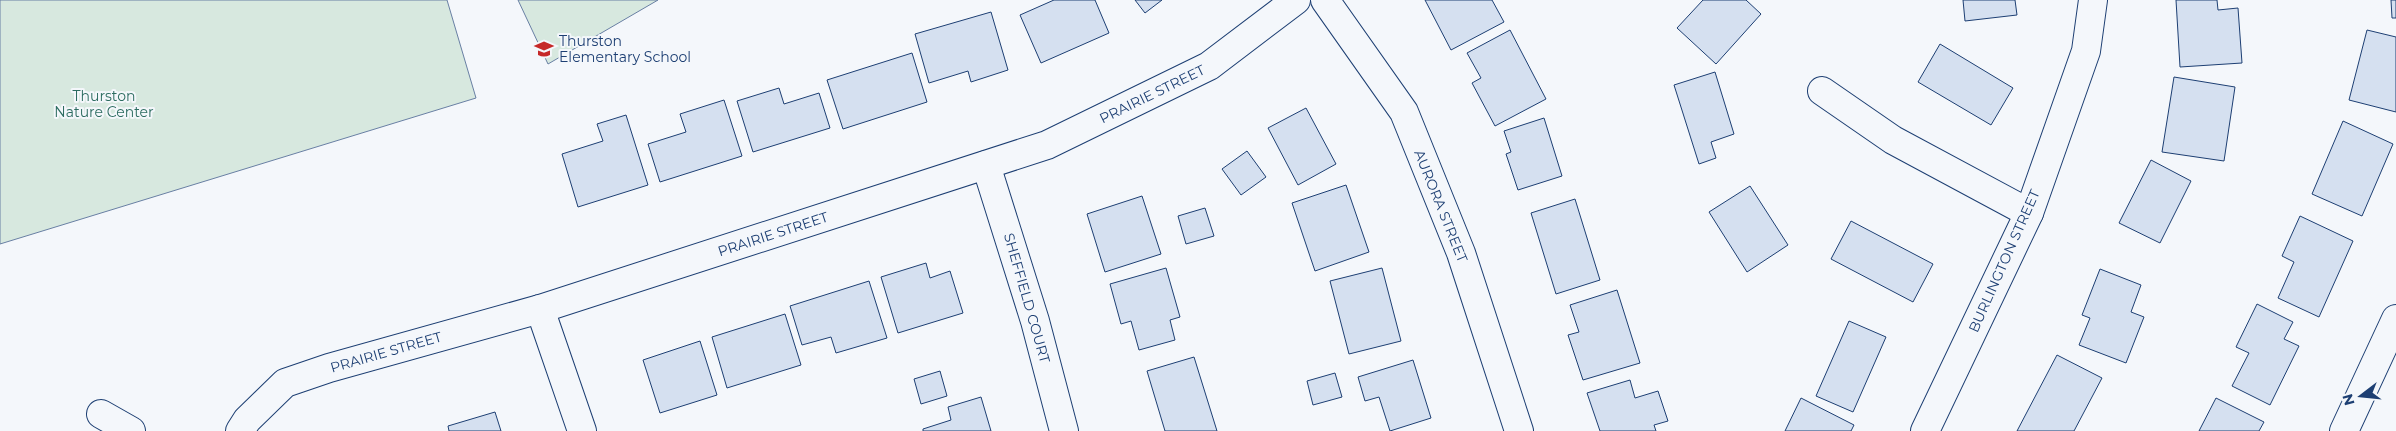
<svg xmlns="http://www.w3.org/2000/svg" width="2396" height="431" font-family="Montserrat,sans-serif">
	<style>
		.green { fill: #d7e8df; stroke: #687fa3 }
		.building { fill: #d5e0f0; stroke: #1d3f73 }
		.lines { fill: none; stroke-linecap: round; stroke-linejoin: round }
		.minor-casing { stroke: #1d3f73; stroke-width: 30 }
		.minor { stroke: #f4f7fb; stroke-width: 28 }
		.labels { text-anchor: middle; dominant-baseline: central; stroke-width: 4; stroke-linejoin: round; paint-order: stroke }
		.poi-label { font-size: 14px; fill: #1d3f73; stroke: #f4f7fb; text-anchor: start }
		.street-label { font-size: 14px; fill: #1d3f73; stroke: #f4f7fb }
		.park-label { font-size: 14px; fill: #2c6c60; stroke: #f4f7fb }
	</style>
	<rect width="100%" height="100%" fill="#f4f7fb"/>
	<g class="green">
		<polygon points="0,0 447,0 476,98 0,244"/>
		<polygon points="518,0 658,0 548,64"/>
	</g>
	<g class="building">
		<polygon points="1054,0 1095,0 1109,33 1041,63 1020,15"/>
		<polygon points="1135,0 1162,0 1145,13"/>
		<polygon points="1425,0 1492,0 1504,22 1451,50"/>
		<polygon points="1703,0 1746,0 1761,14 1716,64 1677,28"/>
		<polygon points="1963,0 2015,0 2017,15 1965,21"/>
		<polygon points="2176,0 2217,0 2218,10 2238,8 2242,63 2180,67"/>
		<polygon points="2391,0 2396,0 2396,18 2392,18"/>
		<polygon points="991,12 1008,70 971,82 968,71 929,83 915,34"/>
		<polygon points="1510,30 1546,99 1495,126 1472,83 1481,78 1467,53"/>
		<polygon points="2367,30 2396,37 2396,112 2349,100"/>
		<polygon points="1940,44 2013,88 1991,125 1918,82"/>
		<polygon points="912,53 927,102 843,129 827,80"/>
		<polygon points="1715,72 1734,134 1711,142 1716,158 1699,164 1674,85"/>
		<polygon points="2174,77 2235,87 2224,161 2162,152"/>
		<polygon points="779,88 784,104 819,93 830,128 753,152 737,101"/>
		<polygon points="724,100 742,156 660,182 648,144 686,132 680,114"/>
		<polygon points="1306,108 1336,164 1298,185 1268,128"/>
		<polygon points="626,115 648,185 578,207 562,154 603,141 597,124"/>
		<polygon points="1544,118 1562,176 1518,190 1506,154 1511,152 1504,131"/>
		<polygon points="2343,121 2393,144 2362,216 2312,194"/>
		<polygon points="1247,151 1266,177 1241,195 1222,169"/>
		<polygon points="2151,160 2191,181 2160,243 2119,223"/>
		<polygon points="1346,185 1369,252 1315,271 1292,203"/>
		<polygon points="1750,186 1788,245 1747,272 1709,212"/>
		<polygon points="1142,196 1161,254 1105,272 1087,214"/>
		<polygon points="1575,199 1600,280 1556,294 1531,213"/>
		<polygon points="1205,208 1214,236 1186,244 1178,216"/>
		<polygon points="2300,216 2353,241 2319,317 2278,298 2294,262 2282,256"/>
		<polygon points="1851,221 1933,264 1913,302 1831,259"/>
		<polygon points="926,263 930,278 950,271 963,313 898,333 881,277"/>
		<polygon points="1166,268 1180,317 1170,320 1175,340 1139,350 1131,321 1121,324 1110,284"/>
		<polygon points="1382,268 1401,341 1349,354 1330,281"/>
		<polygon points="2100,269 2141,285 2131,312 2144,317 2126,363 2079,345 2090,318 2082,315"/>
		<polygon points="869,281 887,338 836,353 831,337 802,345 790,306"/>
		<polygon points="1617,290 1640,363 1583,380 1568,335 1579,332 1570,305"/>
		<polygon points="2257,304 2293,322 2284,339 2299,346 2270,405 2232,386 2249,353 2236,347"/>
		<polygon points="785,314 801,365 727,388 712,337"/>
		<polygon points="1849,321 1886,337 1853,412 1816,396"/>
		<polygon points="700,341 717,395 660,413 643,360"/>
		<polygon points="2057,355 2102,378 2074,431 2017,431"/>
		<polygon points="1194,357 1217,431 1165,431 1147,371"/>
		<polygon points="1413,360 1431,418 1390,431 1379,397 1365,401 1358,377"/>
		<polygon points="940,371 947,396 921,404 914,379"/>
		<polygon points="1335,373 1342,397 1313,405 1307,381"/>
		<polygon points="1630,380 1635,398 1658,391 1668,421 1654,425 1656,431 1600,431 1587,393"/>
		<polygon points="981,397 991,431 923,431 923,429 951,420 948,407"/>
		<polygon points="1801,398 1854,425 1851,431 1785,431"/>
		<polygon points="2216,398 2264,422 2259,431 2199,431"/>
		<polygon points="495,412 501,431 449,431 448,426"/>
	</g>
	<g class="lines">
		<g class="minor-casing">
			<g id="minor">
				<polyline points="1325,0 1404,112 1461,253 1519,431"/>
				<polyline points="1822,91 1893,140 2029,213"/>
				<polyline points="986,165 1035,321 1064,431"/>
				<polyline points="540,309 582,431"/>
				<polyline points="101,414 131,431"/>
				<polyline points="240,431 247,420 285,383 329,368 540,309 1047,145 1209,66 1296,0"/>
				<polyline points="1925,431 2029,213 2086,51 2093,0"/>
				<polyline points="2344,431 2396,319"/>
			</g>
		</g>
		<use href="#minor" class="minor"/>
	</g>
	<defs>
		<g id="school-bare" transform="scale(1.5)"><path d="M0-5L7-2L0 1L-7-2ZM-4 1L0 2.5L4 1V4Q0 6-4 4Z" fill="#c62828" stroke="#f4f7fb" stroke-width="2.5" paint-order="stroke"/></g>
	</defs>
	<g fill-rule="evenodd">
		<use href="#school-bare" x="544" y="49"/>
	</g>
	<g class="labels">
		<g class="poi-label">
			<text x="559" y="41">Thurston<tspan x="559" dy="16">Elementary School</tspan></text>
		</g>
		<g class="street-label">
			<text transform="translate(1152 94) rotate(-26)">PRAIRIE STREET</text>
			<text transform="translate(1441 206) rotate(68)">AURORA STREET</text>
			<text transform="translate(773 234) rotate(-18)">PRAIRIE STREET</text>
			<text transform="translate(2004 261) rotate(-66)">BURLINGTON STREET</text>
			<text transform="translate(1027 298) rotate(74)">SHEFFIELD COURT</text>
			<text transform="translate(386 352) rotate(-16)">PRAIRIE STREET</text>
		</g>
		<g class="park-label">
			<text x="104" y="96">Thurston<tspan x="104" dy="16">Nature Center</tspan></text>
		</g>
	</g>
	<g transform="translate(2361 396) rotate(254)" stroke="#f4f7fb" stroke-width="4" paint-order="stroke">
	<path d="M0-4L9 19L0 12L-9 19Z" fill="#1d3f73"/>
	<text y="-8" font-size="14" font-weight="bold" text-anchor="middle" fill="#1d3f73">N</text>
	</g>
</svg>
